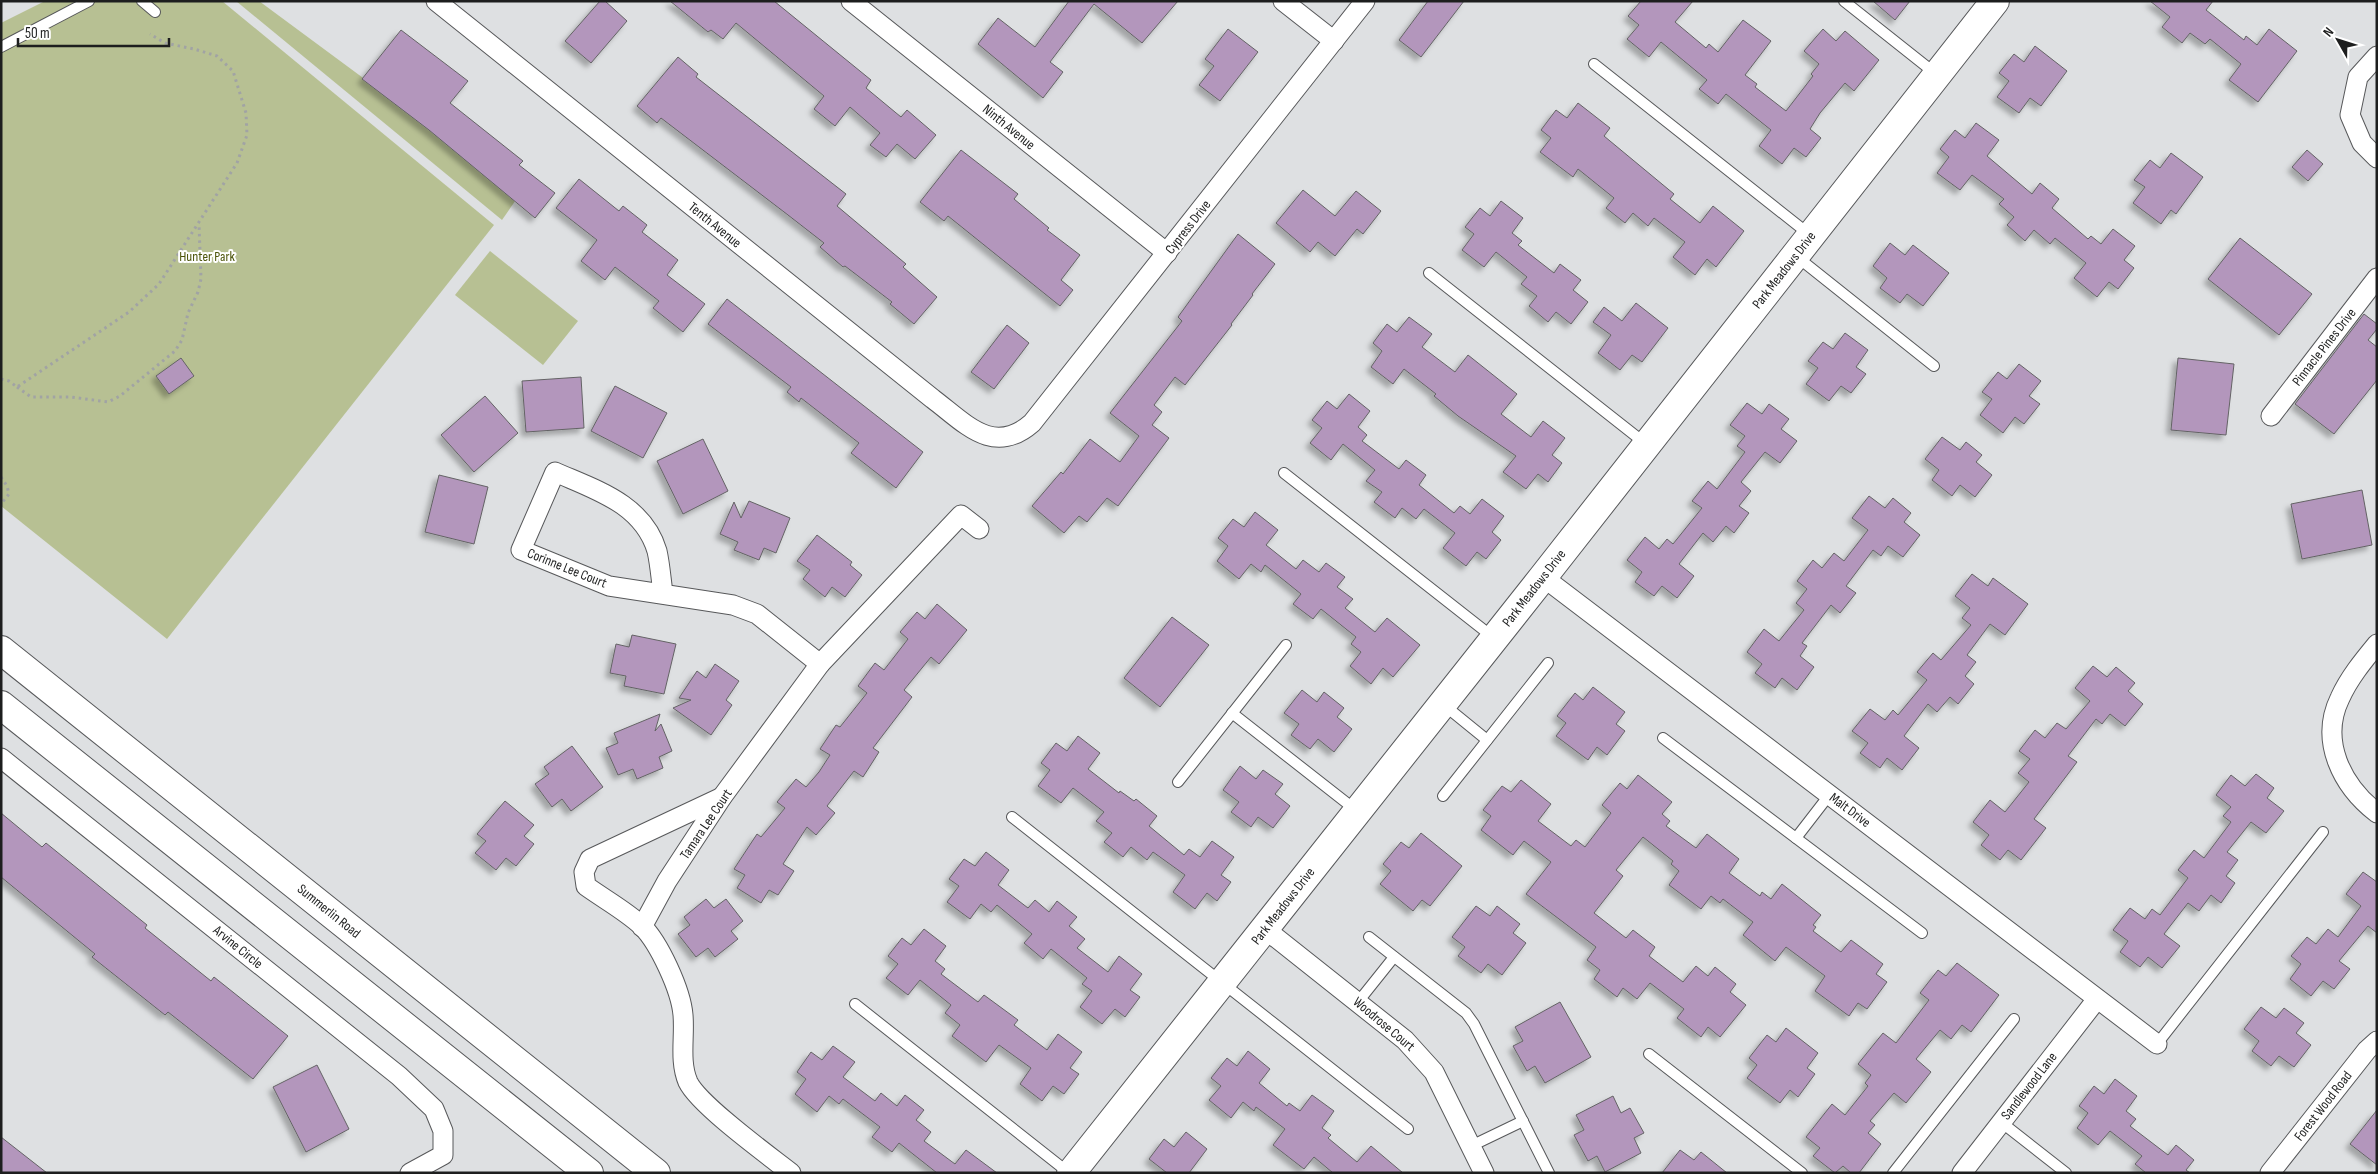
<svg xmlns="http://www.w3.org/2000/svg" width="2378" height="1174" font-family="'Sofia Sans Condensed',sans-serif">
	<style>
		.green { fill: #b7c093 }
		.building { fill: #b396bc; stroke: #646365; filter: url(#shadow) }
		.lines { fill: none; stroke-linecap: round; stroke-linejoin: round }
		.lane-casing { stroke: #57585a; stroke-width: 12 }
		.street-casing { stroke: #57585a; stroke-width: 21 }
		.secondary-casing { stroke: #57585a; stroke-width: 30 }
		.primary-casing { stroke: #57585a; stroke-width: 30 }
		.path { stroke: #a1a3a4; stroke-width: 3; stroke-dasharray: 2.5 4; stroke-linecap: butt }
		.lane { stroke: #fff; stroke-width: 10 }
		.street { stroke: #fff; stroke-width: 19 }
		.secondary { stroke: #fff; stroke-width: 28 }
		.primary { stroke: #fff; stroke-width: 28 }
		.labels { text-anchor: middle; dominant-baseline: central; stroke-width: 4; stroke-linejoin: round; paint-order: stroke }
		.street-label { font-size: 14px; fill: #1d1e1e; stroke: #fff }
		.park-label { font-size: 14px; fill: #4b5308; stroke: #fff }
	</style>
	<defs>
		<filter id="shadow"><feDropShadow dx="-4.5" dy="4.5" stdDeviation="2.5" flood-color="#0004"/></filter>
	</defs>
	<rect width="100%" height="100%" fill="#dee0e2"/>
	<g class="green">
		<polygon points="45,1 222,1 494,225 167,639 1,506 1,23"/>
		<polygon points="236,1 259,1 520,194 502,220"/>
		<polygon points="490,251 578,321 543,365 455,295"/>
	</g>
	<g class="building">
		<polygon points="600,1 605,1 627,21 591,63 565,41"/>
		<polygon points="670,1 774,1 871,80 866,88 901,117 907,110 936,135 915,159 897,144 886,157 870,145 880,133 850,107 835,126 814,109 824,96 736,23 723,39 711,30 708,32"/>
		<polygon points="1069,1 1178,1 1142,43 1094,4 1050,62 1063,72 1043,98 978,44 998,18 1035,47"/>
		<polygon points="1428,1 1464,1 1421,57 1399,40"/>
		<polygon points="1641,1 1693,1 1675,22 1706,48 1709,44 1718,52 1743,20 1771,41 1745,75 1757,84 1755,87 1786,111 1813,76 1811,74 1819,64 1804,51 1823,29 1836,41 1845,31 1879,60 1854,91 1845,83 1820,113 1810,129 1821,138 1806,157 1794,148 1782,164 1759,146 1771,130 1726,94 1718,104 1699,89 1707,80 1661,42 1649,57 1627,39 1639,25 1628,16"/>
		<polygon points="1873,1 1910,1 1895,20"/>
		<polygon points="2150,1 2213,1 2206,10 2244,40 2246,36 2257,45 2269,29 2297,51 2258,102 2229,80 2241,64 2210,39 2205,44 2190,33 2182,43 2162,27 2170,17"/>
		<polygon points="1228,29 1258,52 1220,101 1199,85 1214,66 1205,59"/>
		<polygon points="401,30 468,81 450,103 523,161 519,165 555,193 535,218 429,130 362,79"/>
		<polygon points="2035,46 2067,71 2041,106 2030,98 2019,113 1997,97 2009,81 1999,73 2014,54 2024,62"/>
		<polygon points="678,57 698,74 696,77 846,194 837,206 906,264 903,267 937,297 914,324 890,304 892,302 845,266 843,267 820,247 824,243 788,215 661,118 657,123 637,106"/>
		<polygon points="1578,103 1610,128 1604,136 1674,194 1670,199 1700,223 1713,206 1744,231 1716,267 1707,259 1695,275 1673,257 1685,242 1654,218 1648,226 1633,213 1625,223 1606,208 1614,198 1578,169 1573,177 1540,152 1551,138 1541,130 1556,110 1567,118"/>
		<polygon points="1976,123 1999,140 1987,156 2032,194 2040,183 2059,199 2052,208 2088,239 2091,236 2101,244 2113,229 2135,246 2124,260 2134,268 2118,289 2109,282 2097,297 2074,278 2086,263 2055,238 2050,244 2034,230 2025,241 2007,225 2014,217 1999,204 2004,199 1972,175 1960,190 1937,173 1949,157 1940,149 1955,130 1965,138"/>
		<polygon points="961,150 1018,194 1014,199 1049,228 1047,230 1080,255 1061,280 1073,290 1060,306 948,216 944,221 920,202"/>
		<polygon points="2307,150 2323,164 2308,181 2292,167"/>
		<polygon points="2171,153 2203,177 2176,214 2171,210 2161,224 2133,203 2145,187 2134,180 2150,160 2160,168"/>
		<polygon points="579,179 619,211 623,206 647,225 642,232 678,260 667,275 705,304 683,332 653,308 659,301 615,267 605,280 581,261 597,240 556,208"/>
		<polygon points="1303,190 1335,216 1356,191 1381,211 1363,234 1357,229 1335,256 1318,242 1310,252 1276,223"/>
		<polygon points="1501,201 1523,218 1512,233 1522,241 1518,245 1554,273 1560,264 1581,280 1573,290 1588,302 1571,324 1556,312 1548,322 1529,306 1537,296 1521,284 1527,277 1496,252 1484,267 1462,250 1474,234 1465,227 1480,208 1490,216"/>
		<polygon points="1238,234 1275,264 1252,294 1253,295 1231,324 1232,325 1185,385 1175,377 1154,405 1162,412 1152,425 1169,438 1118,506 1107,498 1087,522 1079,516 1064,533 1032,506 1061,472 1063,474 1090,439 1120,462 1139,436 1110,413 1182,321 1178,317"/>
		<polygon points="2240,238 2312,294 2279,335 2208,279"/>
		<polygon points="1890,243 1905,255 1913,245 1949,273 1923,306 1907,294 1900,303 1880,288 1887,278 1873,266"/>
		<polygon points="727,299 923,452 896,488 851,453 859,443 801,398 799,402 787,392 791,387 708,324"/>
		<polygon points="1636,303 1668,328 1642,362 1632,355 1620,370 1598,353 1611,335 1593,322 1604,307 1622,321"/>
		<polygon points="2364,314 2377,324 2377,329 2368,340 2377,347 2377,380 2334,434 2295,404"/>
		<polygon points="1409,317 1432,334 1422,347 1455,372 1468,355 1517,394 1501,414 1531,437 1543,421 1565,438 1552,455 1562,463 1548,482 1538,474 1526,489 1503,472 1516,456 1458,416 1434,396 1436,394 1404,369 1393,384 1371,367 1382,351 1373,343 1387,324 1397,332"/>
		<polygon points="1007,325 1029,343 994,389 971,372"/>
		<polygon points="1845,333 1868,350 1856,367 1866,374 1851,393 1841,386 1829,401 1806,384 1818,368 1808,361 1823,342 1833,349"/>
		<polygon points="181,358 194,376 169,394 156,376"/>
		<polygon points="2178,358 2234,364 2226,435 2171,430"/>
		<polygon points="2019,364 2041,381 2029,396 2040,404 2024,424 2015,417 2003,433 1980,415 1992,399 1982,392 1998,372 2007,379"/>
		<polygon points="581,377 584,428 526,432 522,381"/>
		<polygon points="615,386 667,413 643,458 591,431"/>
		<polygon points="1349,394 1370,411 1358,427 1367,435 1362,441 1399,469 1406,460 1426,475 1419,485 1454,513 1460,506 1470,514 1482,499 1504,516 1492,532 1501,540 1486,559 1477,552 1466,566 1443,548 1455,533 1424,509 1416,519 1402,508 1395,518 1374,502 1382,492 1366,481 1375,470 1343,444 1331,460 1310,443 1322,428 1312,420 1327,401 1337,409"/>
		<polygon points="485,396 518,433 474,472 441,435"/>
		<polygon points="1747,403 1762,414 1769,404 1789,419 1781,429 1797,441 1780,463 1765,452 1741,482 1751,491 1739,506 1749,513 1734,533 1726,526 1713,542 1703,533 1679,564 1694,576 1677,598 1662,586 1654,596 1635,582 1642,572 1627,560 1645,537 1659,549 1667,539 1673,544 1702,508 1692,501 1708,481 1717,489 1745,452 1737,446 1745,436 1730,425"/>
		<polygon points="1942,437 1960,450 1966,442 1982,455 1976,462 1992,475 1975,497 1960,485 1952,496 1932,480 1939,470 1925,459"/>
		<polygon points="703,439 728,491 683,514 657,461"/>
		<polygon points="439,475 488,487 474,544 425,532"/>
		<polygon points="2362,490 2372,545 2302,559 2291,504"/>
		<polygon points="1869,496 1885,508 1893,498 1911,513 1904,522 1920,535 1903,557 1888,546 1881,556 1873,550 1846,586 1856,593 1840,613 1831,605 1802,643 1807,646 1800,656 1814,667 1797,690 1782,678 1775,688 1755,673 1762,664 1747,652 1764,629 1779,641 1804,610 1796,603 1807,589 1797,581 1813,560 1822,568 1834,553 1844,561 1868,530 1852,518"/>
		<polygon points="749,501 790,518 776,553 764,548 759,560 734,550 738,542 720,534 734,502 741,518"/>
		<polygon points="1255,512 1278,530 1266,545 1296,569 1303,560 1319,572 1326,563 1345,577 1337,587 1353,599 1345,608 1375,632 1387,618 1420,645 1393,677 1383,668 1371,684 1350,666 1361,652 1351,644 1356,637 1321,609 1313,619 1293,604 1301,594 1265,565 1261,572 1251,564 1239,579 1217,561 1228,546 1218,538 1233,519 1244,527"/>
		<polygon points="817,535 852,562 850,565 862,575 845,597 832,587 825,597 803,579 810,570 797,561"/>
		<polygon points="1972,574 1988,586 1993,578 2028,604 2005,635 1990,624 1967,655 1976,662 1965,676 1974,684 1958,704 1950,697 1937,712 1928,704 1904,736 1919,748 1902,770 1887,758 1880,768 1860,753 1868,743 1852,731 1870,709 1885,720 1893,710 1898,715 1927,680 1917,672 1933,653 1941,660 1971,625 1962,618 1970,608 1955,596"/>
		<polygon points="937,604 967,630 939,664 931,657 904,690 912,697 873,748 879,752 863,777 854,771 827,806 835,813 816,835 807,827 783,864 794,871 778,895 769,890 761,903 737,888 745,875 734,869 757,834 761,837 785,808 777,802 796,779 806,787 819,772 830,755 820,749 836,725 840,727 867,693 858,686 875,663 884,670 908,639 900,632 917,612 925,619"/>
		<polygon points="1172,617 1209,645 1160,707 1124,678"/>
		<polygon points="632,635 676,644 664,694 624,686 626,676 610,673 616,644 629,647"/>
		<polygon points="715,664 739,681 726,700 732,705 711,735 673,708 691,700 679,698 697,671 706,678"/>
		<polygon points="2093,666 2107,677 2116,667 2135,683 2128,691 2143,704 2125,726 2110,714 2102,724 2096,719 2068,756 2077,762 2034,819 2046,828 2021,860 2008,850 2000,860 1981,845 1989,835 1973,822 1990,800 2005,812 2029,782 2018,773 2030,759 2019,751 2035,730 2045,738 2057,723 2066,729 2090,701 2075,688"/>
		<polygon points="1593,687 1625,712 1616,724 1625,731 1607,755 1597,747 1588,760 1556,736 1566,723 1557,716 1575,693 1583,700"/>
		<polygon points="1302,690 1317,702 1324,692 1344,708 1337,717 1352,729 1334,752 1318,739 1310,749 1291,735 1299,724 1284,713"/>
		<polygon points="660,714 655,731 661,724 672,751 659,757 663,768 637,779 633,769 618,775 606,748 618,743 614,733"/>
		<polygon points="1078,736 1100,753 1088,769 1119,793 1120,791 1134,801 1136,799 1157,816 1149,826 1184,855 1189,849 1200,857 1212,841 1234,857 1221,875 1231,882 1217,901 1207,893 1195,909 1173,892 1185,875 1153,852 1147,860 1131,847 1123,857 1104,842 1112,833 1096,821 1104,812 1073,788 1061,803 1038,786 1050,770 1041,763 1056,743 1067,751"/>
		<polygon points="572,746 603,787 571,811 562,799 552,807 535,784 549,774 544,767"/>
		<polygon points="1240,766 1256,779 1263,770 1283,784 1275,794 1290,806 1273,828 1258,817 1251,827 1231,812 1239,802 1223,790"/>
		<polygon points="2256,774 2274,788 2267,798 2284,811 2266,833 2251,822 2227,852 2238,860 2226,876 2235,883 2221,903 2211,895 2199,911 2188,903 2164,934 2180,946 2162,968 2148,957 2140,967 2120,952 2128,941 2113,930 2130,908 2145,919 2152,909 2160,915 2188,878 2178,870 2194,850 2204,858 2231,822 2223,816 2231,807 2216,795 2231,775 2245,786"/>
		<polygon points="1638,775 1672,802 1662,814 1670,821 1666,826 1696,848 1707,834 1739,859 1729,873 1760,896 1762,892 1771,899 1782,884 1821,915 1813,925 1816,927 1813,931 1841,952 1851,940 1883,964 1876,974 1887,982 1867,1009 1858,1003 1849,1016 1815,991 1825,976 1786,947 1775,961 1743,935 1753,922 1723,899 1720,903 1711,896 1701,909 1669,885 1679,871 1671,864 1673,861 1643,837 1616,870 1623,876 1594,913 1626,938 1633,930 1655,947 1649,956 1683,982 1696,966 1708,976 1715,967 1736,984 1730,992 1746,1005 1720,1037 1708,1027 1701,1037 1677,1018 1684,1009 1650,983 1637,999 1623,988 1617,997 1594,979 1600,970 1587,960 1596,947 1526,894 1551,862 1524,841 1513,855 1481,830 1491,816 1483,810 1502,786 1511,792 1521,780 1551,804 1538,821 1571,846 1576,840 1585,847 1611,813 1602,805 1620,783 1627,789"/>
		<polygon points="505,801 534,825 524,836 534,844 516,866 506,858 496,870 475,853 486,841 477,834"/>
		<polygon points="1,813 42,847 46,843 147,925 145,928 211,981 214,977 288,1036 253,1079 168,1012 165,1015 92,957 95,954 1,877"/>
		<polygon points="1421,833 1462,866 1430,906 1422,900 1413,911 1380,884 1391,871 1383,864 1401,842 1409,848"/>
		<polygon points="986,852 1009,870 998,885 1028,908 1035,900 1049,912 1057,901 1077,917 1069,926 1085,939 1077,948 1108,972 1119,956 1142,974 1130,990 1140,997 1125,1017 1115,1009 1102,1024 1080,1007 1092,991 1082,984 1087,978 1051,949 1043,959 1024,943 1032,934 997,905 991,912 981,904 970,919 947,902 959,886 949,879 964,859 975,866"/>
		<polygon points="2363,872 2377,882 2377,933 2368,926 2339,961 2350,969 2334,989 2323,981 2311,996 2290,979 2301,964 2291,956 2307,937 2316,944 2328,929 2338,937 2361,906 2346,894"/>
		<polygon points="706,899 714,908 726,899 743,921 731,931 738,939 715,957 708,948 696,957 678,934 690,925 684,917"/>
		<polygon points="1476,906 1490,916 1497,906 1520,924 1513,933 1526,943 1502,975 1488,964 1481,973 1458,956 1465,947 1452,937"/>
		<polygon points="924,929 946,946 935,961 945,969 941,974 978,1002 984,995 1018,1020 1014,1025 1047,1050 1058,1034 1082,1052 1070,1068 1079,1074 1064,1094 1053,1086 1042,1101 1020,1084 1031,1068 999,1045 986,1062 952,1036 960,1025 945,1013 951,1005 920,980 908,995 886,978 898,964 888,956 902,938 911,945"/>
		<polygon points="1957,963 1999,995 1971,1032 1962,1025 1951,1039 1940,1030 1916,1059 1931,1072 1906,1103 1894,1093 1870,1121 1875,1125 1868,1133 1881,1144 1859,1173 1851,1173 1843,1166 1835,1173 1813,1156 1820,1148 1806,1137 1832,1104 1845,1115 1868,1086 1865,1083 1871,1075 1858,1064 1883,1033 1896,1043 1929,1000 1920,993 1938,970 1946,976"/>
		<polygon points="1560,1002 1591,1057 1545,1083 1535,1066 1527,1071 1513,1046 1523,1041 1515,1027"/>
		<polygon points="2261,1007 2276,1018 2284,1008 2304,1023 2296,1033 2311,1045 2294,1067 2279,1056 2271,1066 2252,1051 2259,1041 2244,1029"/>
		<polygon points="1786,1028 1818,1053 1807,1068 1815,1074 1798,1097 1790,1090 1780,1103 1747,1078 1757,1065 1749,1058 1767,1035 1776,1042"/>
		<polygon points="833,1046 855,1062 843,1077 875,1101 881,1093 897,1106 905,1095 924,1110 916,1120 931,1132 924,1141 955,1164 966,1150 997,1173 937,1173 899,1143 892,1152 872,1137 880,1127 843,1099 839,1104 829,1096 817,1112 795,1094 806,1079 797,1072 811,1052 822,1060"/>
		<polygon points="1248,1051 1270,1069 1259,1083 1287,1106 1289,1103 1300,1111 1312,1095 1334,1111 1322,1128 1331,1135 1328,1138 1357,1162 1371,1146 1403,1173 1333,1173 1314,1157 1304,1169 1273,1145 1285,1129 1256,1107 1254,1111 1243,1102 1231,1118 1209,1100 1221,1086 1211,1078 1227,1058 1237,1066"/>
		<polygon points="317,1065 349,1129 306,1152 273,1087"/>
		<polygon points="2115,1079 2137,1096 2126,1111 2136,1119 2130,1126 2168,1155 2176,1145 2194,1160 2186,1170 2190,1173 2146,1173 2135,1164 2142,1156 2110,1131 2098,1145 2077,1128 2088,1113 2079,1106 2094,1086 2104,1094"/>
		<polygon points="1613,1096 1621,1113 1630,1108 1644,1133 1634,1138 1641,1153 1605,1172 1597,1156 1588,1161 1574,1135 1584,1130 1576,1115"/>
		<polygon points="2377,1110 2377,1165 2350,1144"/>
		<polygon points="1186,1132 1207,1149 1189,1173 1167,1173 1149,1159 1164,1139 1174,1147"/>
		<polygon points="1,1137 47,1173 1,1173"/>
		<polygon points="1680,1150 1694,1160 1701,1152 1727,1173 1662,1173"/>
	</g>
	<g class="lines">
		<g class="lane-casing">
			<g id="lane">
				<polyline points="142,1 155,12"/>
				<polyline points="1844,1 1936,74"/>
				<polyline points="1,47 89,1"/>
				<polyline points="1594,64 1810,235"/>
				<polyline points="1796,256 1934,366"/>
				<polyline points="1429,273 1646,444"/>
				<polyline points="1284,473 1494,638"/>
				<polyline points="1444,705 1487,740"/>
				<polyline points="1232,713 1357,811"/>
				<polyline points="1663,738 1922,933"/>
				<polyline points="1178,782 1286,645"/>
				<polyline points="1443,796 1548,663"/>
				<polyline points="1012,817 1408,1129"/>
				<polyline points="1796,838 1830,794"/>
				<polyline points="1369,937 1466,1013 1474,1024 1549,1173"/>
				<polyline points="1358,1002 1394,957"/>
				<polyline points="855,1004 1069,1173"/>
				<polyline points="2157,1044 2323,832"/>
				<polyline points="1649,1054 1802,1173"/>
				<polyline points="2001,1122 2066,1173"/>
				<polyline points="1471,1146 1523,1121"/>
				<polyline points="1893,1173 2014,1019"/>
			</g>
		</g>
		<g class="street-casing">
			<g id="street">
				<path d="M436,1L933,399C965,423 993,457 1032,423L1365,1"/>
				<polyline points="851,1 1167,253"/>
				<polyline points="1283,1 1334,41"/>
				<polyline points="2377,56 2358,77 2350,115 2362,143 2377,158"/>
				<polyline points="2271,416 2377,278"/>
				<polyline points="1543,577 2157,1044"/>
				<path d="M663,593C661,579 660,564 657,551C643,504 596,490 555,472L521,550L609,586L733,605L757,614L820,664"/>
				<path d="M2377,644C2363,661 2349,678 2340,698C2319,741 2342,786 2377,813"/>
				<polyline points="1,758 399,1076 434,1109 443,1131 443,1155 410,1173"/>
				<path d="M722,797L590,859L584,872L586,886C604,899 626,911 642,926C659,943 681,990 683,1015C685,1037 679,1061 688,1082C699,1105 768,1155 791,1173"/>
				<polyline points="642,927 667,881 722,797 820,664 961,515 979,529"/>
				<polyline points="1265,929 1405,1040 1434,1072 1484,1173"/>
				<polyline points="1962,1173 2097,999"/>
				<polyline points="2270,1173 2367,1050 2377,1041"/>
			</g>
		</g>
		<g class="secondary-casing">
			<polyline id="secondary" points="1071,1173 1543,577 1995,1"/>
		</g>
		<g class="primary-casing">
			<g id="primary">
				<polyline points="1,650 656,1173"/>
				<polyline points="1,705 589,1173"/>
			</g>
		</g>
		<g class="path">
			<polyline points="1,379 9,381 17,387 129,312 159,284 237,163 247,135 246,113 233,71 217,56 194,49 165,43 150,34"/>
			<polyline points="17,387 31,397 71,397 108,402 120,396 175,351 182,340 188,313 198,292 201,279 199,224"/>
			<polyline points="1,477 7,486 9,494 1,504"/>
		</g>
		<use href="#lane" class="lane"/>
		<use href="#street" class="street"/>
		<use href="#secondary" class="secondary"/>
		<use href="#primary" class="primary"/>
	</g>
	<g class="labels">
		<g class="street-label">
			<text transform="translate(1009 127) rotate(39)">Ninth Avenue</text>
			<text transform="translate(715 225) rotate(39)">Tenth Avenue</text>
			<text transform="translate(1188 227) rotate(-52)">Cypress Drive</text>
			<text transform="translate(1784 270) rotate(-52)">Park Meadows Drive</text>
			<text transform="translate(2324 347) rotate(-52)">Pinnacle Pines Drive</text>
			<text transform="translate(567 568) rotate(22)">Corinne Lee Court</text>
			<text transform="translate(1534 588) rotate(-52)">Park Meadows Drive</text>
			<text transform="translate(1850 810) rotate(37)">Malt Drive</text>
			<text transform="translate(706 824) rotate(-56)">Tamara Lee Court</text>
			<text transform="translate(1283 906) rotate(-52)">Park Meadows Drive</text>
			<text transform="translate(329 911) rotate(39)">Summerlin Road</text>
			<text transform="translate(238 947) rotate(39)">Arvine Circle</text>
			<text transform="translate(1384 1024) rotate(40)">Woodrose Court</text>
			<text transform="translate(2029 1086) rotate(-52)">Sandlewood Lane</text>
			<text transform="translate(2323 1106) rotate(-52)">Forest Wood Road</text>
		</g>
		<g class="park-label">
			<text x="207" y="256">Hunter Park</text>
		</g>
	</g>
	<rect width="2378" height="1174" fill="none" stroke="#1d1e1e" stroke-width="5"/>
	<g transform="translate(2338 40) rotate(309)" stroke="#ffffff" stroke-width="4" paint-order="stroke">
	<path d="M0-4L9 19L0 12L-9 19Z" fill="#1d1e1e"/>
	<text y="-8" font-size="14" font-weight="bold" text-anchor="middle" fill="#1d1e1e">N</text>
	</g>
	<path d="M18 38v8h151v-8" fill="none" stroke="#1d1e1e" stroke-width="2.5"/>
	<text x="25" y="38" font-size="15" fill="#1d1e1e" stroke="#ffffff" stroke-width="4" paint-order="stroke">50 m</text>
</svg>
